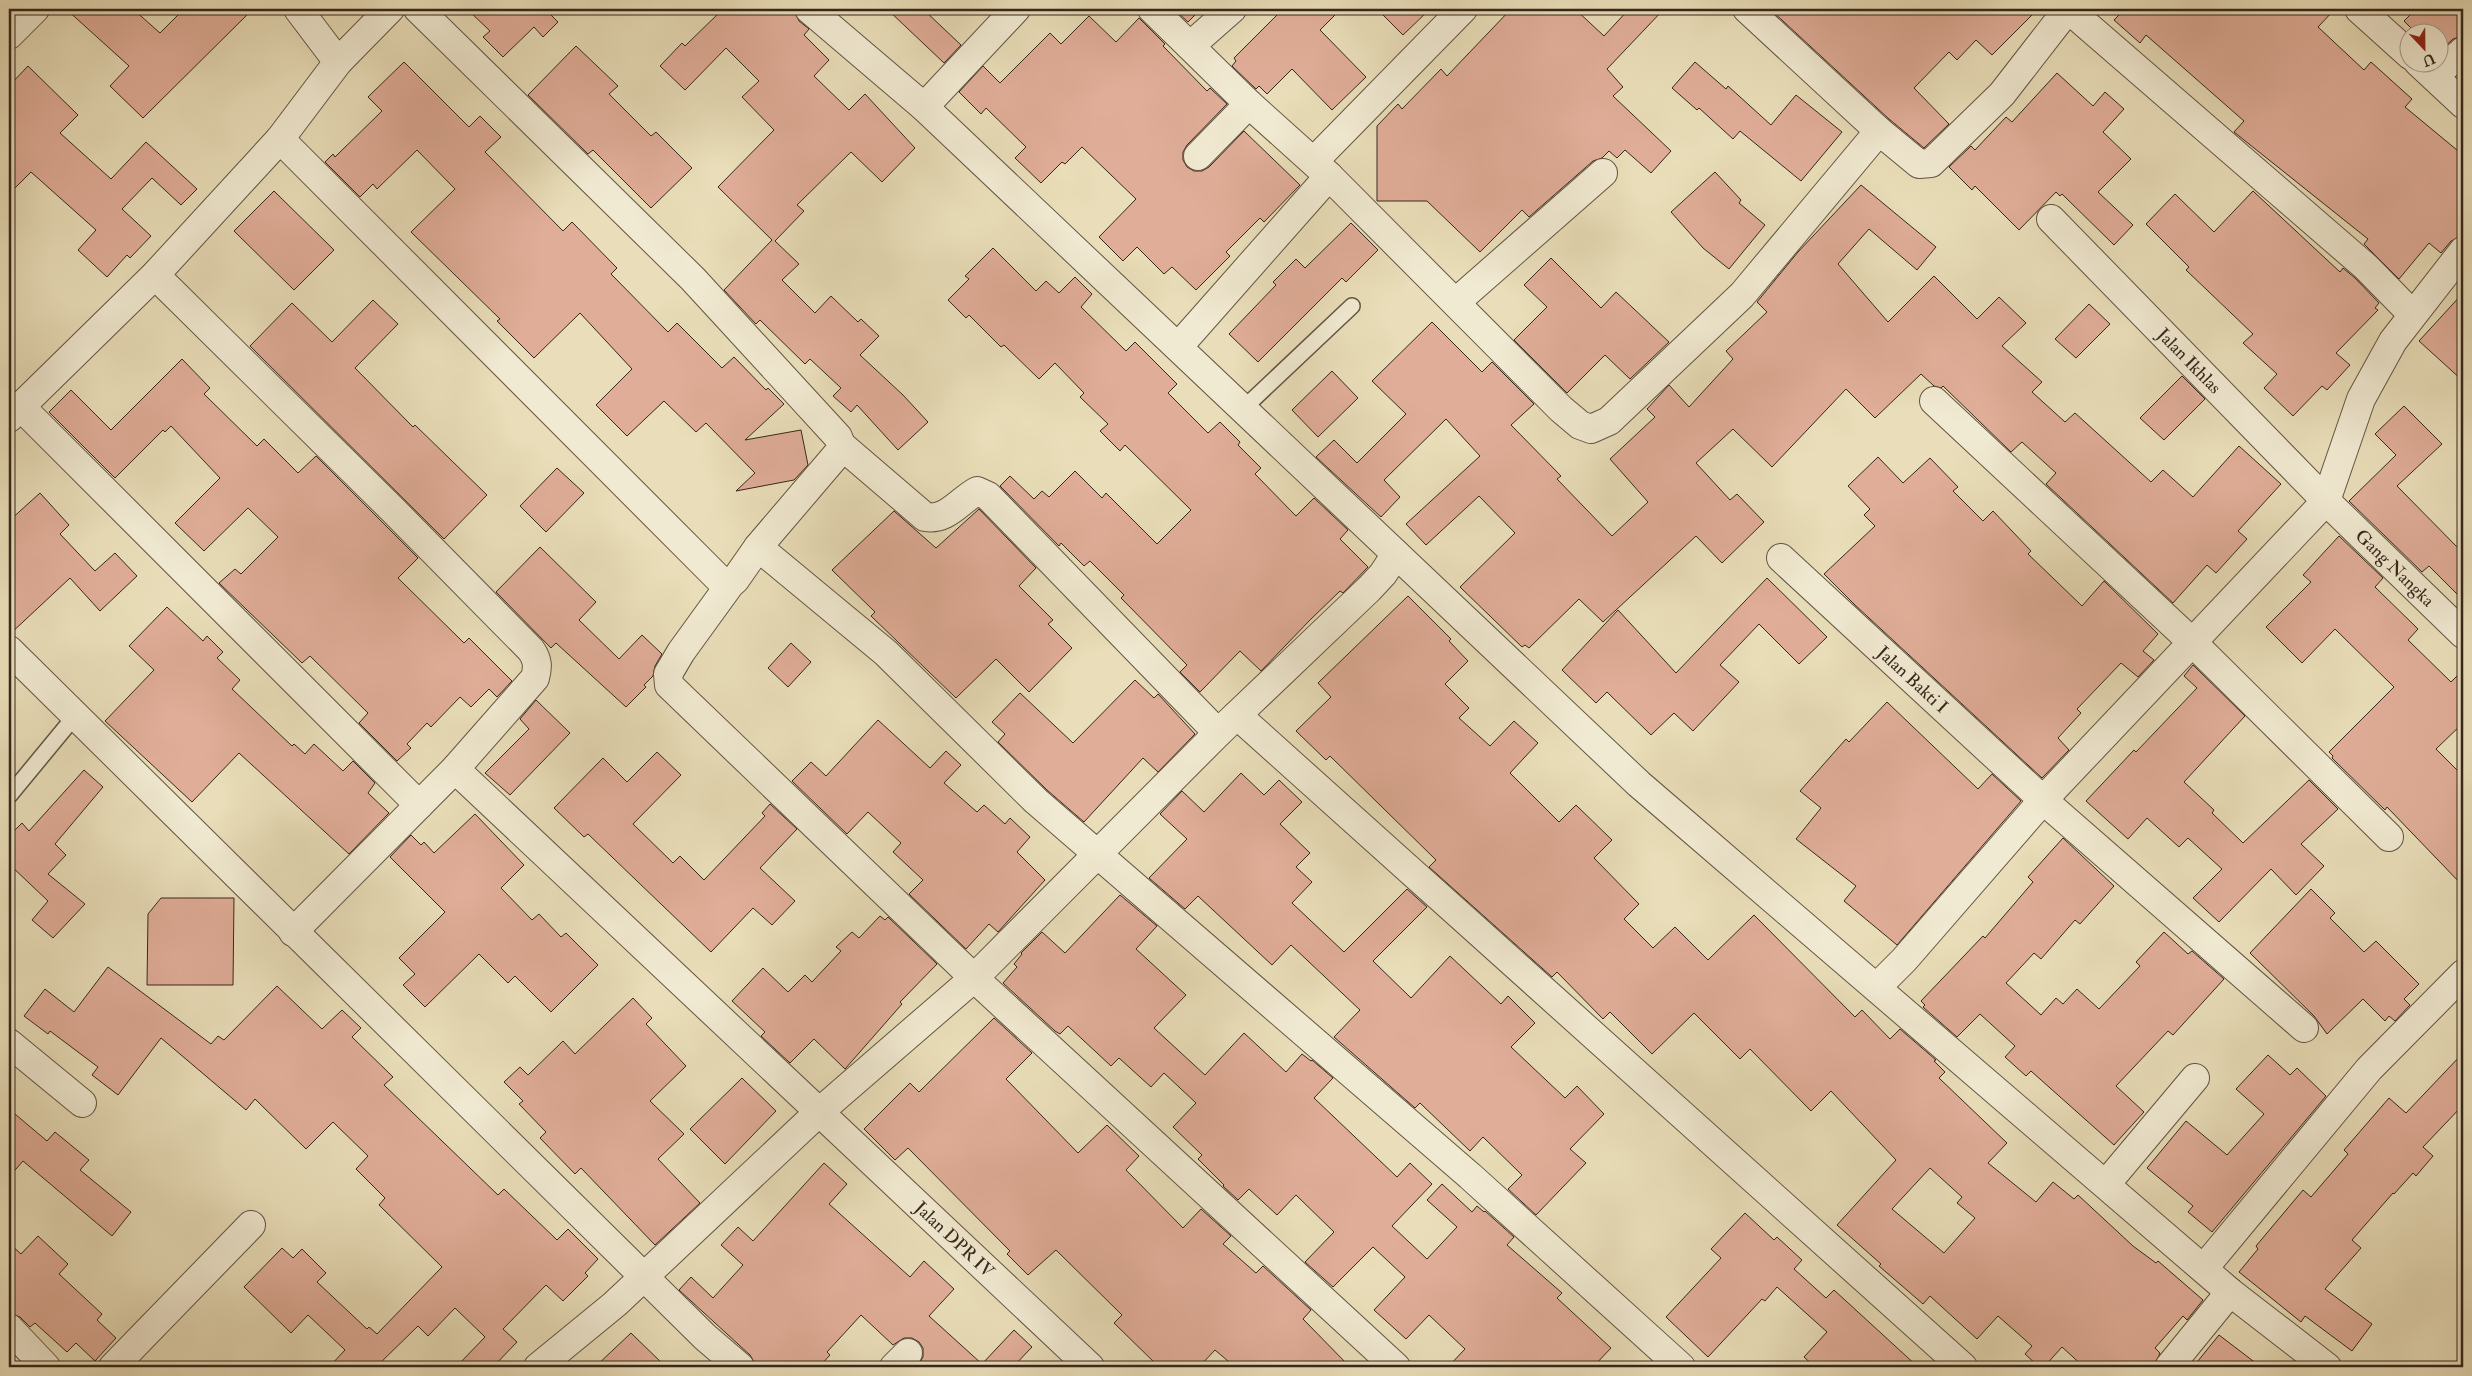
<svg xmlns="http://www.w3.org/2000/svg" width="2472" height="1376" font-family="'IM FELL Double Pica',serif">
	<style>
		.building { fill: #e0ad98; stroke: #36271c; fill-rule: evenodd }
		.lines { fill: none; stroke-linecap: round; stroke-linejoin: round }
		.service-casing { stroke: #635543; stroke-width: 18 }
		.minor-casing { stroke: #635543; stroke-width: 30 }
		.service { stroke: #f1ead2; stroke-width: 15 }
		.minor { stroke: #f1ead2; stroke-width: 28 }
		.labels { text-anchor: middle; dominant-baseline: central; stroke-width: 4.5; stroke-linejoin: round; paint-order: stroke }
		.street-label { font-size: 18px; fill: #36271c; stroke: #f1ead2 }
	</style>
	<rect width="100%" height="100%" fill="#e9deb9"/>
	<filter id="stains"><feTurbulence type="fractalNoise" baseFrequency=".004" numOctaves="4"/><feColorMatrix values="0 0 0 0 .2 0 0 0 0 .09 0 0 0 0 .02 0 0 0 .5 -.17"/></filter>
	<radialGradient id="worn" r=".72"><stop offset=".6" stop-color="#630" stop-opacity="0"/><stop offset="1" stop-color="#630" stop-opacity=".3"/></radialGradient>
	<g class="building">
		<polygon points="66,9 133,9 160,33 184,9 253,9 143,118 110,86 129,66"/>
		<polygon points="467,9 552,9 548,12 558,22 543,37 534,27 503,57 483,37 490,31"/>
		<polygon points="723,9 794,9 799,21 809,29 804,35 829,60 814,76 849,110 865,94 915,148 882,182 851,152 797,205 804,211 775,241 799,264 782,280 815,313 831,296 858,322 861,319 879,336 860,355 903,395 928,422 898,450 857,405 851,412 833,396 841,388 810,359 805,364 760,320 756,324 724,290 772,240 718,187 774,130 742,97 759,81 726,48 685,90 660,66 682,43 685,46"/>
		<polygon points="887,9 923,9 961,45 944,63"/>
		<polygon points="1174,9 1201,9 1188,22"/>
		<polygon points="1283,9 1341,9 1320,30 1366,77 1332,110 1292,69 1267,94 1259,86 1256,89 1232,66 1236,61 1234,58"/>
		<polygon points="1377,9 1430,9 1403,35"/>
		<polygon points="1511,9 1575,9 1604,36 1629,9 1664,9 1607,69 1623,87 1613,96 1671,151 1651,173 1625,150 1617,158 1609,151 1602,158 1593,161 1529,217 1522,210 1480,252 1427,201 1377,201 1377,126 1398,104 1402,109 1441,69 1447,76"/>
		<polygon points="1770,9 2038,9 1992,55 1976,40 1957,60 1949,52 1914,88 1949,124 1924,148 1889,119"/>
		<polygon points="2125,9 2335,9 2318,27 2364,70 2371,62 2412,99 2405,107 2463,155 2463,236 2451,241 2441,253 2429,243 2399,279 2364,244 2368,239 2234,132 2244,121 2146,35 2140,43 2114,20"/>
		<polygon points="2416,9 2463,9 2463,36 2453,39 2440,51 2440,32 2415,32 2404,21"/>
		<polygon points="1089,16 1116,42 1139,18 1165,44 1163,46 1207,91 1210,88 1227,104 1187,145 1183,152 1183,160 1187,167 1194,171 1202,171 1209,167 1244,131 1300,185 1264,222 1260,218 1226,252 1230,256 1196,290 1172,267 1164,274 1137,247 1123,261 1099,237 1136,199 1082,147 1065,164 1062,162 1041,183 1015,158 1026,147 986,108 981,114 959,92 983,66 1000,83 1050,33 1061,44"/>
		<polygon points="576,46 618,86 609,94 651,136 656,132 692,168 651,208 593,150 588,154 528,95"/>
		<polygon points="404,62 469,127 480,116 501,137 485,152 563,231 572,222 617,268 611,274 668,332 677,323 722,368 734,357 766,390 768,388 784,404 745,440 801,430 808,465 794,480 736,491 755,473 706,423 696,432 664,401 627,436 596,405 632,369 580,313 534,358 497,321 500,319 411,232 455,189 417,150 377,189 373,184 360,197 325,162 333,154 335,157 382,111 368,97"/>
		<polygon points="1695,62 1726,89 1728,86 1771,125 1796,95 1842,132 1801,181 1740,131 1733,139 1699,108 1697,110 1672,88"/>
		<polygon points="28,66 78,115 60,133 111,179 146,142 197,189 181,205 152,178 122,209 151,236 130,258 127,255 107,277 78,250 96,230 31,172 9,194 9,86"/>
		<polygon points="2057,73 2093,106 2105,92 2124,109 2103,132 2131,159 2098,192 2133,225 2114,245 2062,194 2060,196 2056,192 2019,230 1975,186 1972,190 1949,167 1971,146 1975,150 2006,117 2012,122"/>
		<polygon points="1715,172 1741,200 1739,203 1765,225 1729,269 1703,248 1671,212"/>
		<polygon points="1861,185 1936,247 1917,270 1869,229 1838,264 1888,322 1934,276 1977,319 1999,297 2026,323 2002,346 2042,382 2032,392 2065,422 2075,413 2151,482 2163,470 2193,497 2239,446 2281,484 2238,531 2247,539 2216,573 2207,565 2173,603 2046,484 2056,473 2022,442 2011,452 1943,386 1941,388 1934,386 1921,374 1875,418 1846,389 1772,467 1733,429 1696,463 1730,500 1737,494 1764,522 1722,563 1696,536 1603,622 1579,599 1529,648 1525,645 1522,647 1460,587 1515,533 1479,496 1426,545 1406,524 1480,456 1446,419 1384,480 1400,497 1381,517 1316,457 1334,440 1357,463 1406,414 1372,381 1432,322 1482,372 1492,362 1534,404 1511,425 1561,476 1557,479 1612,536 1648,502 1610,459 1655,417 1647,409 1669,385 1689,407 1733,359 1726,351 1767,312 1757,302 1798,252"/>
		<polygon points="274,191 334,250 294,290 234,231"/>
		<polygon points="2253,191 2340,272 2343,268 2355,278 2379,303 2375,308 2378,310 2336,353 2350,365 2327,390 2322,386 2293,416 2264,388 2277,374 2243,343 2253,334 2186,270 2189,267 2146,224 2175,194 2214,232"/>
		<polygon points="1351,223 1378,250 1346,282 1342,278 1258,362 1229,334 1276,285 1273,282 1296,259 1305,268"/>
		<polygon points="993,248 1036,291 1046,281 1059,293 1075,277 1092,294 1081,307 1126,351 1135,342 1177,384 1168,393 1208,433 1220,422 1240,442 1238,445 1261,468 1255,474 1296,516 1314,498 1348,530 1340,539 1368,567 1343,593 1340,591 1310,620 1261,671 1240,651 1200,692 1180,672 1187,665 1121,598 1124,595 1090,561 1084,566 1061,543 1059,546 1000,486 1010,476 1034,499 1042,491 1049,497 1075,471 1102,498 1106,493 1157,544 1191,510 1125,445 1120,451 1100,431 1108,424 1080,397 1084,393 1055,363 1039,379 1004,345 1001,347 969,315 966,318 948,300 969,279 965,276"/>
		<polygon points="1551,258 1601,308 1616,292 1669,342 1630,379 1605,355 1567,393 1514,340 1547,307 1524,285"/>
		<polygon points="2463,293 2463,381 2419,341"/>
		<polygon points="373,300 398,324 355,368 413,427 415,425 487,495 444,539 250,346 292,303 332,342"/>
		<polygon points="2089,304 2110,324 2076,358 2055,339"/>
		<polygon points="182,359 210,388 204,394 257,446 264,439 298,473 316,456 418,558 398,578 464,643 469,638 512,681 497,697 489,689 471,707 460,697 431,727 427,723 407,744 411,748 397,761 359,723 368,713 310,656 302,663 219,583 235,569 241,574 278,537 248,508 204,551 175,523 220,478 171,426 165,432 163,430 115,478 49,412 71,390 111,430"/>
		<polygon points="1332,371 1358,398 1318,437 1292,410"/>
		<polygon points="2182,376 2205,399 2164,440 2140,418"/>
		<polygon points="2404,406 2442,444 2397,486 2463,553 2463,600 2429,566 2422,572 2349,501 2396,455 2375,434"/>
		<polygon points="1878,457 1903,483 1930,458 1958,487 1953,491 1983,521 1993,511 2031,551 2028,554 2082,606 2104,581 2158,634 2143,651 2154,660 2138,677 2121,663 2077,709 2081,713 2058,738 2069,750 2042,778 1855,605 1824,574 1875,526 1864,515 1870,509 1848,486"/>
		<polygon points="557,468 584,493 546,532 520,506"/>
		<polygon points="40,493 69,525 60,534 95,571 115,553 137,576 100,611 70,578 9,635 9,521"/>
		<polygon points="979,509 1036,568 1019,586 1053,620 1048,624 1072,648 1029,692 996,659 956,698 871,616 875,612 832,570 894,511 936,548"/>
		<polygon points="2339,536 2383,578 2375,587 2418,629 2408,640 2451,682 2463,670 2463,723 2436,749 2463,776 2463,886 2387,807 2385,810 2332,758 2333,756 2329,752 2394,687 2335,629 2302,663 2266,627 2311,582 2303,575"/>
		<polygon points="540,547 596,602 579,620 619,659 642,635 662,654 655,666 653,676 644,685 646,687 626,707 556,643 551,648 496,592"/>
		<polygon points="1767,578 1827,637 1799,664 1759,624 1720,665 1739,682 1693,731 1674,713 1651,735 1607,692 1596,703 1562,670 1618,610 1676,673"/>
		<path d="M1408,596L1451,639L1449,641L1468,661L1445,684L1469,708L1459,718L1490,746L1514,721L1538,743L1510,773L1559,822L1576,805L1612,840L1594,858L1639,904L1624,919L1653,948L1675,927L1708,960L1754,915L1855,1017L1862,1010L1890,1039L1900,1029L1936,1060L1934,1061L1945,1072L1939,1078L2007,1143L1988,1163L2036,1202L2053,1182L2074,1199L2078,1195L2133,1246L2156,1263L2158,1261L2203,1300L2187,1320L2183,1316L2155,1348L2160,1353L2154,1367H2084L2062,1347L2044,1367H2039L2025,1354L2032,1346L1998,1316L1977,1339L1930,1296L1923,1304L1879,1266L1881,1264L1837,1225L1896,1160L1831,1091L1811,1111L1750,1049L1740,1059L1694,1013L1652,1054L1610,1012L1603,1019L1557,972L1552,977L1429,867L1436,860L1330,756L1326,760L1296,731L1331,697L1318,683ZM1930,1168L1962,1197L1957,1203L1975,1218L1944,1253L1892,1209Z"/>
		<polygon points="167,607 203,641 207,636 223,652 217,658 240,680 232,689 292,746 294,744 305,754 314,744 343,771 353,761 375,783 368,793 389,813 349,854 239,753 192,802 105,721 154,670 129,646"/>
		<polygon points="791,643 811,662 788,687 768,668"/>
		<polygon points="2193,665 2245,716 2184,782 2214,810 2212,813 2243,843 2309,780 2338,809 2301,844 2324,866 2296,895 2271,869 2219,922 2193,898 2222,869 2188,838 2179,847 2147,818 2128,839 2086,801 2134,750 2136,752 2197,688 2184,676"/>
		<polygon points="1135,680 1154,698 1158,694 1195,734 1158,772 1143,758 1084,822 1047,790 998,742 1005,734 992,722 1020,693 1073,743"/>
		<polygon points="536,700 570,733 510,795 485,773 529,729 520,719"/>
		<polygon points="1887,702 1978,789 1992,774 2021,801 1897,945 1844,901 1856,886 1796,839 1821,808 1800,791 1846,739 1849,742"/>
		<polygon points="878,720 930,768 946,751 961,765 944,783 977,812 984,805 1005,824 1010,818 1030,837 1017,852 1045,880 998,932 989,924 966,949 909,894 923,880 893,852 901,843 868,812 847,834 792,781 811,762 826,776"/>
		<polygon points="657,752 681,775 633,824 673,863 680,856 704,880 765,816 762,813 770,804 797,829 760,868 795,901 772,925 753,908 711,952 588,834 584,837 554,808 603,758 627,782"/>
		<polygon points="84,770 103,787 55,844 66,855 48,874 85,904 53,938 32,920 48,901 9,864 9,836 22,823 29,831"/>
		<polygon points="1241,773 1264,795 1279,780 1302,802 1280,824 1310,853 1296,867 1312,882 1292,903 1344,952 1407,889 1427,907 1373,961 1411,998 1450,956 1501,1004 1508,996 1535,1023 1511,1047 1565,1098 1577,1086 1604,1114 1570,1149 1586,1163 1536,1215 1508,1189 1522,1175 1483,1137 1470,1151 1420,1103 1415,1108 1334,1037 1360,1010 1291,945 1272,965 1198,896 1185,909 1149,878 1187,839 1160,814 1182,791 1204,812"/>
		<polygon points="475,814 524,865 501,888 532,920 539,914 561,937 566,933 598,965 551,1012 515,976 508,983 479,954 425,1007 403,985 415,974 399,958 445,912 390,857 411,835 421,845 424,842 434,853"/>
		<polygon points="2063,838 2114,886 2080,924 2075,920 2041,959 2034,953 2006,983 2041,1015 2056,998 2063,1004 2077,989 2099,1009 2140,966 2136,962 2164,932 2188,954 2192,951 2224,979 2173,1035 2168,1031 2116,1086 2144,1112 2114,1145 2031,1071 2026,1076 2005,1057 2015,1046 1980,1014 1957,1037 1923,1007 1925,1005 1921,1001 1983,936 1985,938 2033,882 2028,877"/>
		<polygon points="2311,889 2335,913 2330,918 2364,952 2376,941 2419,984 2404,999 2410,1005 2395,1021 2389,1016 2385,1021 2363,999 2327,1034 2314,1016 2250,953"/>
		<polygon points="1120,895 1157,926 1136,949 1186,995 1154,1028 1205,1075 1244,1033 1286,1072 1302,1054 1311,1061 1312,1060 1333,1078 1314,1098 1397,1177 1410,1163 1432,1184 1392,1226 1427,1259 1457,1227 1427,1200 1442,1184 1472,1212 1477,1206 1484,1212 1485,1211 1514,1237 1507,1245 1562,1293 1557,1298 1611,1348 1593,1367 1448,1367 1465,1349 1429,1315 1406,1339 1374,1310 1405,1277 1373,1247 1333,1287 1305,1262 1334,1232 1296,1195 1277,1215 1249,1189 1238,1200 1223,1186 1224,1185 1198,1159 1202,1155 1173,1127 1196,1103 1164,1073 1151,1087 1119,1058 1111,1066 1068,1026 1060,1034 1055,1031 1003,983 1017,967 1014,964 1022,954 1021,953 1042,932 1065,953"/>
		<polygon points="161,898 234,898 233,985 147,985 148,914"/>
		<polygon points="880,916 885,920 888,917 937,964 900,1002 902,1004 845,1069 814,1039 790,1063 761,1036 765,1032 732,1001 763,968 788,992 805,975 812,982 841,951 836,947 852,932 859,938"/>
		<polygon points="108,967 211,1044 218,1036 224,1040 277,986 322,1029 342,1010 361,1028 352,1037 393,1077 384,1085 498,1195 504,1189 557,1240 568,1229 598,1259 585,1273 588,1276 563,1301 546,1285 503,1329 517,1342 493,1367 456,1367 485,1337 455,1308 428,1336 418,1326 376,1367 329,1367 345,1350 308,1315 291,1333 244,1287 282,1248 293,1258 302,1249 326,1273 317,1282 367,1329 369,1327 377,1334 442,1267 379,1205 385,1198 356,1169 368,1156 333,1122 306,1149 255,1099 246,1110 161,1038 118,1095 92,1075 98,1067 50,1031 48,1034 24,1016 45,989 74,1012"/>
		<polygon points="633,998 652,1018 646,1024 686,1066 650,1101 684,1134 658,1159 700,1203 655,1245 581,1168 575,1174 540,1138 546,1132 519,1104 523,1101 504,1082 520,1067 528,1075 563,1041 575,1054"/>
		<polygon points="994,1018 1032,1053 1006,1079 1078,1153 1107,1125 1139,1156 1126,1170 1183,1228 1201,1209 1231,1236 1223,1244 1256,1273 1263,1266 1311,1310 1303,1319 1350,1367 1235,1367 1215,1350 1199,1367 1159,1367 1114,1323 1122,1315 1056,1250 1028,1275 1007,1254 1010,1251 908,1148 895,1160 864,1129 910,1083 919,1092"/>
		<polygon points="2463,1053 2463,1105 2423,1147 2433,1156 2416,1176 2413,1173 2394,1194 2393,1193 2352,1240 2361,1248 2325,1289 2372,1324 2352,1351 2305,1316 2301,1322 2239,1272 2258,1249 2256,1246 2303,1190 2311,1197 2348,1154 2344,1150 2389,1098 2406,1113"/>
		<polygon points="2268,1055 2290,1075 2297,1068 2326,1096 2212,1232 2188,1212 2193,1206 2147,1168 2186,1121 2227,1155 2264,1114 2236,1089"/>
		<polygon points="742,1078 776,1111 725,1164 690,1129"/>
		<polygon points="9,1109 47,1141 55,1132 89,1160 80,1170 131,1212 112,1236 23,1161 9,1177"/>
		<polygon points="824,1163 847,1184 829,1204 910,1277 924,1261 954,1289 929,1316 982,1364 1014,1330 1032,1347 1013,1367 917,1367 923,1357 923,1348 919,1342 912,1338 904,1338 893,1345 861,1315 827,1352 830,1355 819,1367 757,1367 750,1355 679,1290 691,1277 713,1298 743,1265 721,1245 738,1227 753,1241"/>
		<polygon points="1745,1213 1774,1240 1777,1237 1802,1260 1794,1269 1826,1298 1834,1290 1918,1367 1815,1367 1804,1357 1827,1332 1777,1287 1765,1301 1762,1299 1708,1357 1666,1317 1721,1258 1711,1249"/>
		<polygon points="38,1236 68,1264 59,1274 102,1314 97,1320 116,1338 95,1361 76,1343 67,1352 35,1323 30,1327 20,1317 9,1313 9,1243 21,1254"/>
		<polygon points="631,1333 666,1367 595,1367"/>
		<polygon points="2219,1335 2261,1367 2193,1367"/>
	</g>
	<g class="lines">
		<g class="service-casing">
			<g id="service">
				<polyline points="1244,408 1352,306"/>
				<polyline points="9,796 75,716"/>
			</g>
		</g>
		<g class="minor-casing">
			<g id="minor">
				<polyline points="298,9 338,62"/>
				<polyline points="418,9 693,279 838,437 841,445 839,452 758,547"/>
				<polyline points="809,9 924,107 1639,784 2230,1292 2327,1367"/>
				<polyline points="1152,9 1249,104 1329,176 1561,409 1580,425 1591,429 1609,421 1742,295 1879,131 1919,164 1931,163 2002,94 2068,9 2366,267 2412,314"/>
				<polyline points="1747,9 1879,131"/>
				<polyline points="2359,9 2410,55"/>
				<polyline points="9,35 35,9"/>
				<polyline points="1190,46 1232,9"/>
				<polyline points="2418,62 2463,104"/>
				<polyline points="2434,76 2463,51"/>
				<polyline points="924,107 1016,9"/>
				<polyline points="280,139 722,582 731,583 735,580 758,547 886,653 1036,801 1470,1176 1681,1367"/>
				<polyline points="1198,156 1249,104"/>
				<polyline points="1314,161 1463,9"/>
				<path id="s1" d="M2051,219L2326,501L2463,634"/>
				<path d="M155,275L393,510L531,650C538,660 538,667 535,678L455,769L293,932"/>
				<polyline points="1456,302 1603,173"/>
				<polyline points="1178,347 1329,176"/>
				<polyline points="1934,401 2192,642 2389,837"/>
				<polyline points="20,406 419,805"/>
				<polyline points="9,418 155,275 280,139 338,62 390,9"/>
				<path d="M841,445L925,517C947,521 959,501 977,491L988,496L1218,733"/>
				<path id="s2" d="M1781,558L2043,800L2304,1028"/>
				<polyline points="731,583 681,652 668,674 669,685 974,978 1396,1367"/>
				<polyline points="9,650 705,1337 740,1367"/>
				<polyline points="1237,715 1963,1367"/>
				<path id="s3" d="M455,769L1090,1367"/>
				<polyline points="1877,987 1904,960 2043,800 2326,501 2361,399 2393,341 2463,251"/>
				<polyline points="9,1043 82,1103"/>
				<polyline points="2106,1184 2195,1078"/>
				<polyline points="2204,1268 2369,1069 2463,974"/>
				<polyline points="9,1328 46,1367"/>
				<polyline points="113,1367 251,1225"/>
				<polyline points="538,1367 615,1304 818,1113 974,978 1218,733 1369,589 1383,574 1396,554"/>
				<polyline points="894,1367 908,1353"/>
				<polyline points="2169,1367 2230,1292"/>
			</g>
		</g>
		<use href="#service" class="service"/>
		<use href="#minor" class="minor"/>
	</g>
	<g class="labels">
		<g class="street-label">
			<text stroke="none"><textPath href="#s1" startOffset="198">Jalan Ikhlas</textPath></text>
			<text stroke="none"><textPath href="#s1" startOffset="490">Gang Nangka</textPath></text>
			<text stroke="none"><textPath href="#s2" startOffset="179">Jalan Bakti I</textPath></text>
			<text stroke="none"><textPath href="#s3" startOffset="686">Jalan DPR IV</textPath></text>
		</g>
	</g>
	<rect width="2472" height="1376" fill="none" stroke="#e9deb9" stroke-width="30"/>
	<rect x="10" y="10" width="2452" height="1356" fill="none" stroke="#36271c" stroke-width="2.5"/>
	<rect x="15" y="15" width="2442" height="1346" fill="none" stroke="#36271c"/>
	<g transform="translate(2424 48) rotate(158)"><circle r="24" fill="#f1ead2" stroke="#a69c89"/>
	<path d="M0-4L9 19L0 12L-9 19Z" fill="#8f2418"/>
	<text y="-8" font-size="14" font-weight="bold" text-anchor="middle" fill="#36271c">U</text>
	</g>
	<rect width="100%" height="100%" filter="url(#stains)"/>
	<rect width="100%" height="100%" fill="url(#worn)"/>
</svg>
